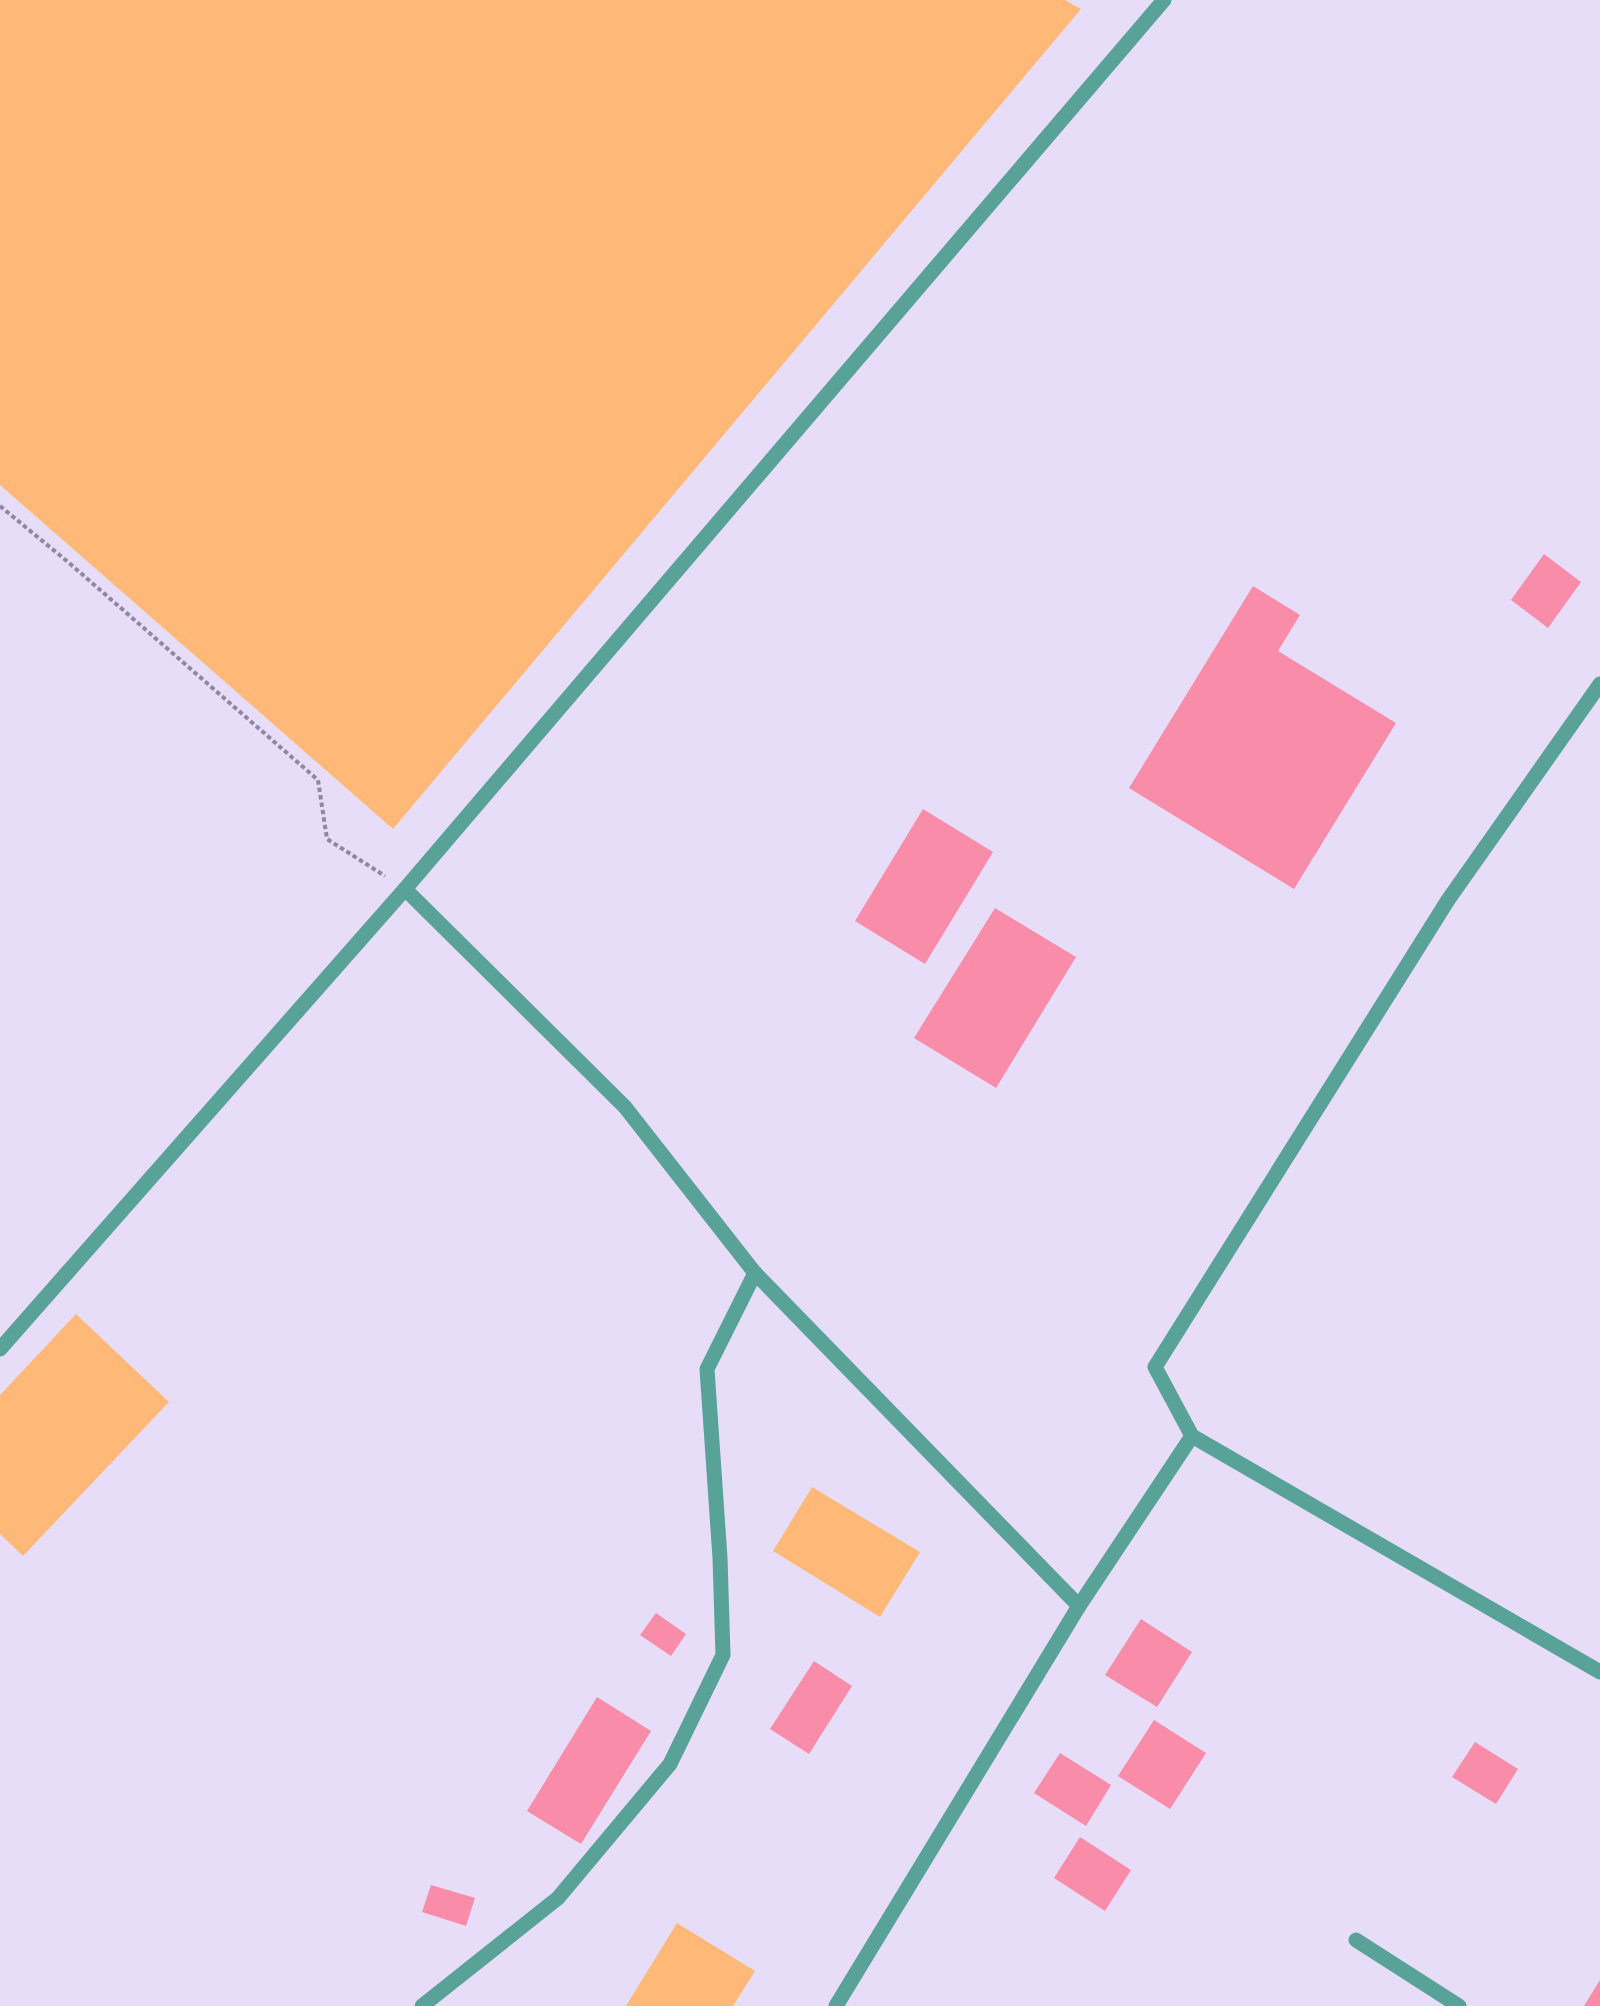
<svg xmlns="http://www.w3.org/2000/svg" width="1600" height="2006" font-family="Quicksand,sans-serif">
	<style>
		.green { fill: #feb979 }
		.building { fill: #f88ca9 }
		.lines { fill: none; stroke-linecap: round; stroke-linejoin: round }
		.path { stroke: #9287a2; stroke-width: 4; stroke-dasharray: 4.5 3; stroke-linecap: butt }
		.lane { stroke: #59a298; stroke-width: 15 }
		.street { stroke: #59a298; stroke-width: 15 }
	</style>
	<rect width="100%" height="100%" fill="#e8ddf9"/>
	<g class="green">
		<polygon points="0,0 1065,0 1081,9 393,829 0,485"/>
		<polygon points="76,1314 169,1402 23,1556 0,1534 0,1395"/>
		<polygon points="812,1487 920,1552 880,1617 773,1551"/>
		<polygon points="677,1923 755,1971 733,2006 626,2006"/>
	</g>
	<g class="building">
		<polygon points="1544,554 1581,582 1548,628 1511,600"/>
		<polygon points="1253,586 1300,615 1278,651 1396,723 1294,889 1129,788"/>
		<polygon points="923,809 993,852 925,964 855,921"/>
		<polygon points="995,908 1076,957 996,1088 914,1038"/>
		<polygon points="656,1613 686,1634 671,1656 640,1635"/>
		<polygon points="1141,1619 1192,1652 1157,1707 1105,1675"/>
		<polygon points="814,1661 852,1686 809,1754 770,1729"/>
		<polygon points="597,1697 651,1731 581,1844 527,1811"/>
		<polygon points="1154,1720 1206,1753 1170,1809 1118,1776"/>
		<polygon points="1475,1742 1518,1769 1496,1804 1452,1777"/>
		<polygon points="1060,1753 1111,1785 1086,1826 1034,1793"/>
		<polygon points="1080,1837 1131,1870 1105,1911 1054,1878"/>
		<polygon points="431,1885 475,1898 466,1926 422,1912"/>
		<polygon points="1600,1980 1600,2006 1584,2006"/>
	</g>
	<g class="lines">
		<polyline class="path" points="0,506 68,562 318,780 327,839 385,876"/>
		<g class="lane">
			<polyline points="1192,1436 1600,1672"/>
			<polyline points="1356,1940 1459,2006"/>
			<polyline points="422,2006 558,1898 670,1764 723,1655 720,1558 707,1369 755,1273"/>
		</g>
		<g class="street">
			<polyline points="405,889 625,1107 755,1273 1079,1606"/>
			<polyline points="0,1349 405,889 1164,0"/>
			<polyline points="836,2006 1079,1606 1192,1436 1155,1367 1448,900 1600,684"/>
		</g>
	</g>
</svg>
